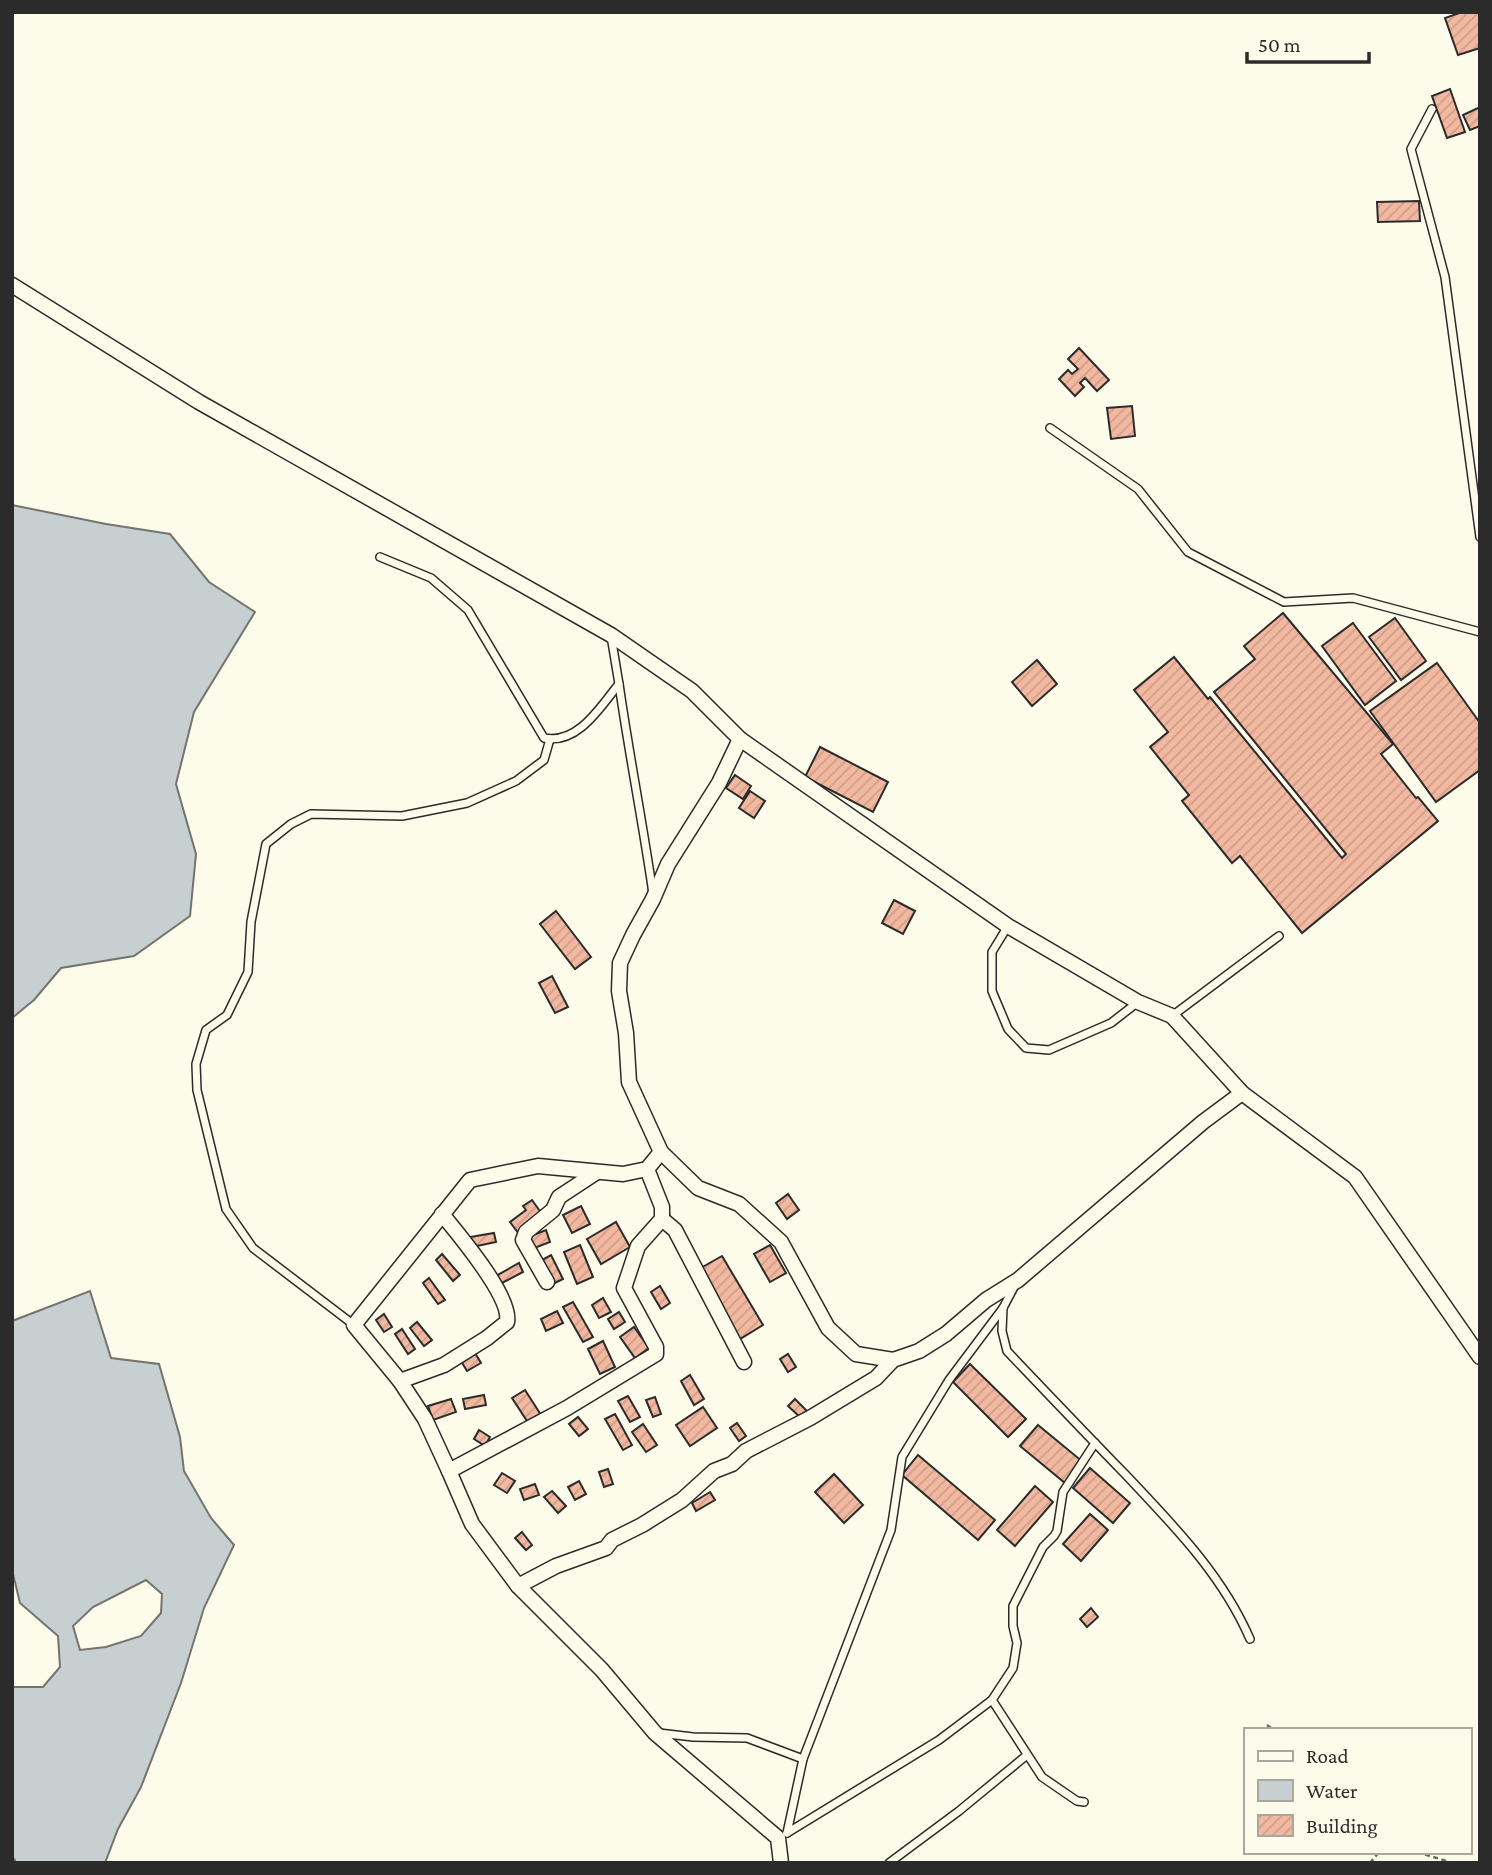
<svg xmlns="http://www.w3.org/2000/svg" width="1492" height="1875" font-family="'Crimson Pro',serif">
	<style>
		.water { fill: #c7d0d0; stroke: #74746e; stroke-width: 2; fill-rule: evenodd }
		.building { fill: url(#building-hatch); stroke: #2b2b2b; stroke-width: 2 }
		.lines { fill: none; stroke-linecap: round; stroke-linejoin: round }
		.service-casing { stroke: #2b2b2b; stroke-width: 10 }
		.minor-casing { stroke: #2b2b2b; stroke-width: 17 }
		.path { stroke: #6a6964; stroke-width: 2.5; stroke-dasharray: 5 3.5; stroke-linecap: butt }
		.service { stroke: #fdfbea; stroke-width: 7 }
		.minor { stroke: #fdfbea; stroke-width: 14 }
	</style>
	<defs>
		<pattern id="building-hatch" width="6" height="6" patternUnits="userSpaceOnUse" patternTransform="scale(1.75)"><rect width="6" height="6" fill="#f2b8a0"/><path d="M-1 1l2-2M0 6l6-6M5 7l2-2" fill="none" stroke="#d09e8a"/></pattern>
	</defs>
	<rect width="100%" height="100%" fill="#fdfbea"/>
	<g class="water">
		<polygon points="12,505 106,524 170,534 209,582 255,612 194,712 176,784 196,854 190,916 134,956 61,968 34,1000 12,1018"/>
		<path d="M90,1291L111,1358L159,1364L180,1437L184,1471L211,1518L234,1545L204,1608L181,1683L141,1787L118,1829L105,1863H14L15,1860L12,1857V1687H43L60,1667L58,1636L20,1603L12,1570V1321ZM146,1580L162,1594L161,1613L141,1636L106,1647L80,1650L73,1626L93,1607Z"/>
	</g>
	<g class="building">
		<polygon points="1462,12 1480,12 1480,48 1458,55 1445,18"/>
		<polygon points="1450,89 1465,132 1447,138 1432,96"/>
		<polygon points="1480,107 1480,126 1470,130 1463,115"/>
		<polygon points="1419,201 1420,221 1378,222 1377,202"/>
		<polygon points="1079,348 1109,380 1097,391 1085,378 1080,383 1084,387 1075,396 1059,379 1068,370 1072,374 1078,369 1068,359"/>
		<polygon points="1132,406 1135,436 1111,439 1107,408"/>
		<polygon points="1283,613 1393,744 1381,754 1416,798 1418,797 1438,821 1302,933 1240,856 1232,863 1182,801 1189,795 1150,747 1168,732 1134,690 1174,657 1208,699 1210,697 1342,858 1346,854 1214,692 1255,659 1244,646"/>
		<polygon points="1395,618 1426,661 1401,680 1369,637"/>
		<polygon points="1353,623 1396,681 1365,705 1322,646"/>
		<polygon points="1037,660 1057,684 1032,706 1012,682"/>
		<polygon points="1437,663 1480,723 1480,770 1436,802 1370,711"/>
		<polygon points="820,747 888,782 873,812 805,777"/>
		<polygon points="735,775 751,786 743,799 726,788"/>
		<polygon points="750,791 765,801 754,818 739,808"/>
		<polygon points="894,900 915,911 903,934 882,923"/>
		<polygon points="556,911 591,957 575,969 540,924"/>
		<polygon points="552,976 568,1007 555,1013 539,983"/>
		<polygon points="788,1194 799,1210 787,1219 776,1203"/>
		<polygon points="532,1200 542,1214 519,1234 510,1222 526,1210 523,1206"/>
		<polygon points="581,1206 590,1224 572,1233 563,1215"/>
		<polygon points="616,1222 630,1247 601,1264 587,1239"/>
		<polygon points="546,1230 550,1242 532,1249 528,1237"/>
		<polygon points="494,1233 496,1242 472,1247 470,1237"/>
		<polygon points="580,1245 593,1277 577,1284 564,1252"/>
		<polygon points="770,1245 786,1273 770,1282 754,1254"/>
		<polygon points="442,1254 460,1275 453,1281 436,1260"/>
		<polygon points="551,1255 563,1279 551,1285 540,1261"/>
		<polygon points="722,1256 763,1325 740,1339 699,1269"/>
		<polygon points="519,1263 523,1272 500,1284 496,1276"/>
		<polygon points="429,1278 445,1300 438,1304 423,1283"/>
		<polygon points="660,1286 670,1303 661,1309 651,1292"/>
		<polygon points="603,1298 611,1312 599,1318 592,1305"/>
		<polygon points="573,1302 593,1337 583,1342 563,1307"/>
		<polygon points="557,1311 563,1323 546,1331 541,1319"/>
		<polygon points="619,1312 625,1322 614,1329 608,1319"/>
		<polygon points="384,1314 392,1327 384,1332 376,1320"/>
		<polygon points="417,1322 432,1340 424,1346 410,1328"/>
		<polygon points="634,1327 649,1348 635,1358 620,1337"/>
		<polygon points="402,1329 415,1349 408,1354 395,1334"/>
		<polygon points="603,1341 615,1367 600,1374 588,1349"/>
		<polygon points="475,1353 481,1363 467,1371 461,1361"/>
		<polygon points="788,1354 796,1367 788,1372 780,1359"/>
		<polygon points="970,1364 1026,1419 1008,1437 953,1382"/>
		<polygon points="690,1375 704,1399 694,1405 681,1381"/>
		<polygon points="525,1390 541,1415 529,1424 512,1398"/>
		<polygon points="484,1395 486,1405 465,1409 463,1399"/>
		<polygon points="628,1396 640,1417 630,1422 618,1401"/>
		<polygon points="655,1397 661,1414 653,1417 646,1400"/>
		<polygon points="451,1399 456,1412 433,1420 428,1406"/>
		<polygon points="795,1399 807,1411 801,1418 788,1406"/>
		<polygon points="703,1407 717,1428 690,1446 676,1425"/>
		<polygon points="615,1414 632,1445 623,1450 605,1419"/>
		<polygon points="578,1417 588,1429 579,1436 569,1424"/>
		<polygon points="737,1423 746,1436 739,1441 730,1428"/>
		<polygon points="643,1424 657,1445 646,1452 632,1432"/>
		<polygon points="1038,1425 1083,1462 1065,1483 1020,1446"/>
		<polygon points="479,1430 490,1437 485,1446 474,1439"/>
		<polygon points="918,1455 995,1520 978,1540 902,1475"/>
		<polygon points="1090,1468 1130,1503 1113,1523 1073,1488"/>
		<polygon points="608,1469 613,1484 604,1487 599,1472"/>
		<polygon points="502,1473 515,1481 507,1493 494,1485"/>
		<polygon points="834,1474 863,1505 844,1523 815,1492"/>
		<polygon points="579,1481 586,1494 575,1500 568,1487"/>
		<polygon points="535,1484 539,1495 524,1500 520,1489"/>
		<polygon points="1035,1486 1053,1502 1015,1546 997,1530"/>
		<polygon points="552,1491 566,1506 558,1513 544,1497"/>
		<polygon points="710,1492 715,1500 696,1511 692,1503"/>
		<polygon points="1090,1514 1108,1530 1081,1561 1063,1544"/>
		<polygon points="522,1532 532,1545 526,1550 515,1538"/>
		<polygon points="1091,1608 1098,1617 1087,1627 1080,1619"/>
	</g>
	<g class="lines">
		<g class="service-casing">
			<g id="service">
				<polyline points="1432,109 1411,149 1445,277 1480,537"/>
				<polyline points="1050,428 1138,489 1188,552 1284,602 1353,598 1480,632"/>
				<path d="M380,557L431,578L468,610L544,738C578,745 601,706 619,684L611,636"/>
				<path d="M619,684C629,754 643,824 653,894"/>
				<polyline points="1008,926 992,952 992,991 1008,1029 1026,1048 1049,1050 1111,1023 1138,1002"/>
				<polyline points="1172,1016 1279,936"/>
				<path d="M1014,1287L1003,1308L1002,1331L1007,1351C1046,1392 1085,1433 1125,1474C1172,1524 1222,1574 1250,1639"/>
				<polyline points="354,1325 253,1248 226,1209 197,1090 196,1064 206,1030 227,1015 248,972 251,922 266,844 291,824 311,814 402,816 467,803 516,781 544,760 550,739"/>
				<polyline points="992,1700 1042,1777 1077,1801 1084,1802"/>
				<polyline points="659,1733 693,1737 747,1738 803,1759"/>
				<polyline points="787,1833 803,1759 891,1530 902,1457 949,1380 1003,1308"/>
				<polyline points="787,1833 939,1740 992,1700 1013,1668 1017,1643 1013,1626 1013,1606 1043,1547 1054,1536 1057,1531 1063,1492 1095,1443"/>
				<polyline points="889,1863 959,1811 1027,1755"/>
			</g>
		</g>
		<g class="minor-casing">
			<g id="minor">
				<polyline points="12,285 199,402 611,635 692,691 740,739 1008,926 1138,1002 1172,1016 1242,1093 1355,1177 1480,1357"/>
				<polyline points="740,739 719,783 668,864 653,899 633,935 620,963 619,991 626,1033 629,1082 661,1152 698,1188 739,1204 781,1242 828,1328 856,1354 893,1360 919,1351 946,1334 986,1300 1018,1280 1203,1122 1242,1093"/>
				<polyline points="647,1169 662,1207 662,1219 638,1246 624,1288 656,1347 656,1354 567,1408 449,1471 425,1419 400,1381 354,1325 470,1180 538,1166 623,1174 647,1169 661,1152"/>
				<polyline points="662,1219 675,1230 744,1362"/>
				<polyline points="547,1282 523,1240 526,1232 553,1210 559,1197 597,1172"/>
				<path d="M400,1381L444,1365L487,1338L507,1322C512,1297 459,1235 442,1214"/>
				<polyline points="449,1471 472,1524 518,1586 602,1670 655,1733 778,1838 781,1863"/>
				<polyline points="518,1586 556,1566 606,1548 612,1540 642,1525 682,1500 714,1471 732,1464 746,1451 810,1418 876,1378 893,1360"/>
			</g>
		</g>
		<g class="path">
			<polyline points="1267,1725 1274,1730"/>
			<polyline points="1417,1852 1453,1863"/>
			<polyline points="1370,1863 1379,1852"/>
		</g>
		<use href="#service" class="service"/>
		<use href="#minor" class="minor"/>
	</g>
	<rect width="1492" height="1875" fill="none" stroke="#2b2b2b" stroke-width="28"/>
	<rect x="1244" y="1728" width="228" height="126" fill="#fdfbea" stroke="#a9a89e" stroke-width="2"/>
	<rect x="1258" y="1751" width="35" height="10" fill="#fdfbea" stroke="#a9a89e" stroke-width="2"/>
	<text x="1306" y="1763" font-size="21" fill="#2b2b2b">Road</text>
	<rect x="1258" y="1780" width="35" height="21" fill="#c7d0d0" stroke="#a9a89e" stroke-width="2"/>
	<text x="1306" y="1798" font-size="21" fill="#2b2b2b">Water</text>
	<rect x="1258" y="1815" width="35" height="21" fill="url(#building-hatch)" stroke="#a9a89e" stroke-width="2"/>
	<text x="1306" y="1833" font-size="21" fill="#2b2b2b">Building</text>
	<path d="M1247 52v10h122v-10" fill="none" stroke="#2b2b2b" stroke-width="3.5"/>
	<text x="1258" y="52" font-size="21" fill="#2b2b2b" stroke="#fdfbea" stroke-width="5" paint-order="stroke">50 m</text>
</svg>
